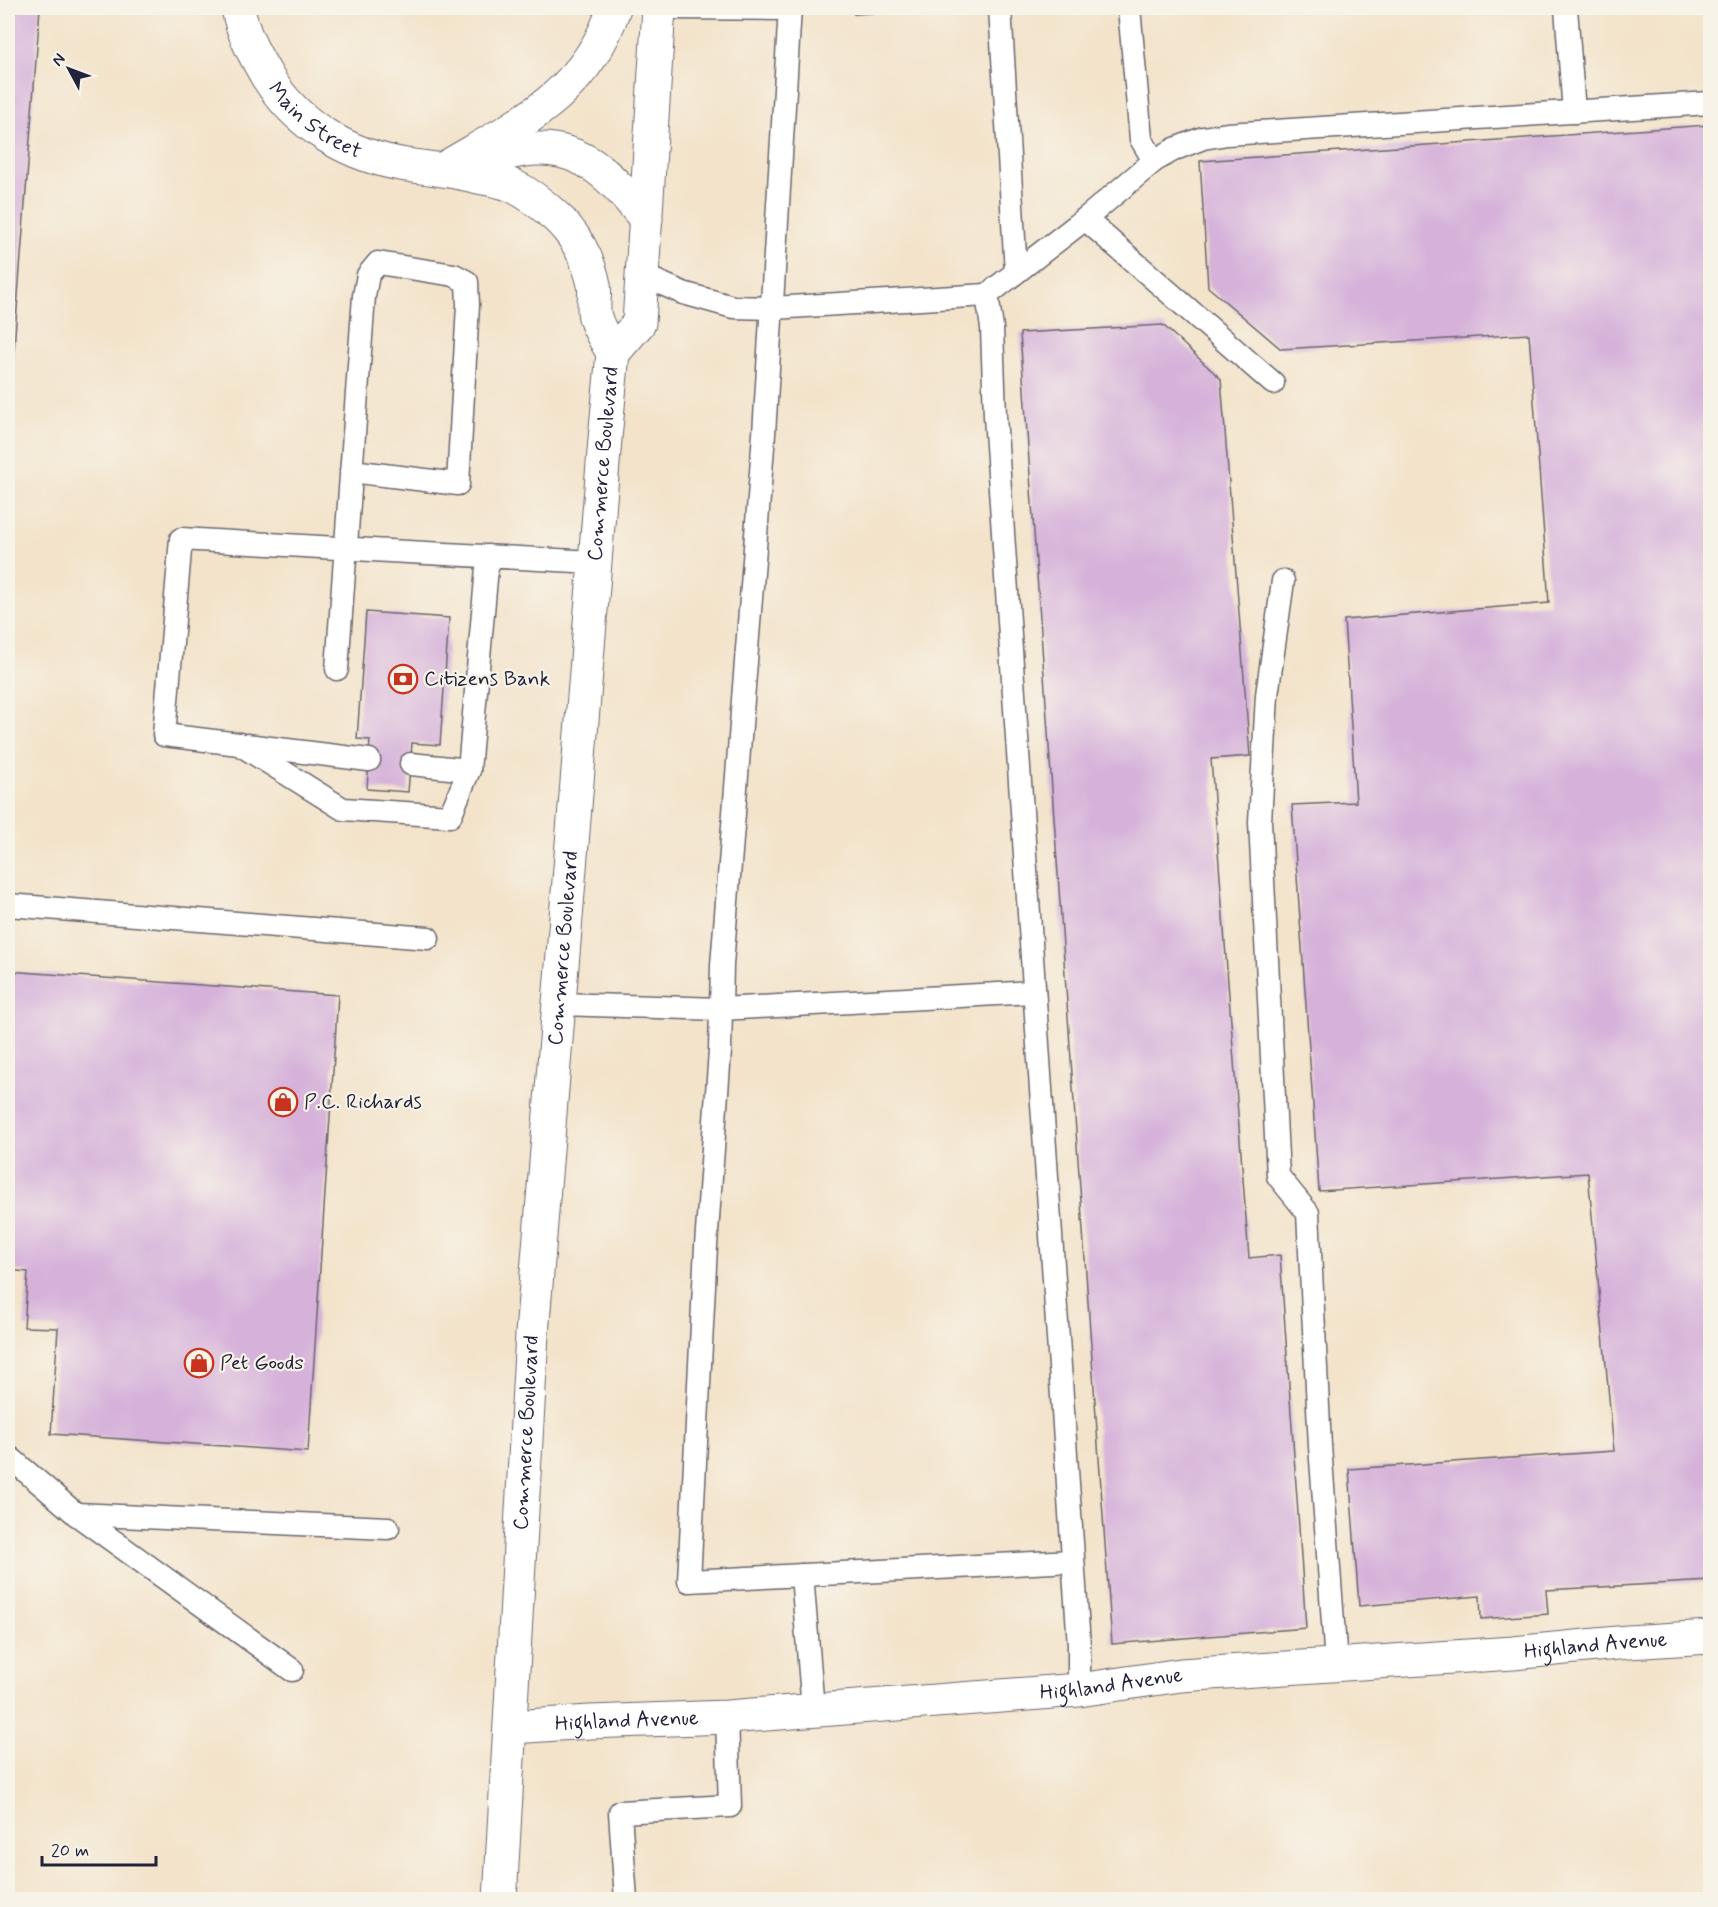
<svg xmlns="http://www.w3.org/2000/svg" width="1718" height="1907" font-family="Mynerve,sans-serif">
	<style>
		.building { fill: #d6b2da }
		.lines { fill: none; stroke-linecap: round; stroke-linejoin: round }
		.lane-casing { stroke: #6b666d; stroke-width: 25 }
		.street-casing { stroke: #6b666d; stroke-width: 35 }
		.secondary-casing { stroke: #6b666d; stroke-width: 35 }
		.lane { stroke: #fff; stroke-width: 22 }
		.street { stroke: #fff; stroke-width: 33 }
		.secondary { stroke: #fff; stroke-width: 33 }
		.labels { text-anchor: middle; dominant-baseline: central; stroke-width: 4.5; stroke-linejoin: round; paint-order: stroke }
		.street-label { font-size: 21px; fill: #22223b; stroke: #f7f3e8 }
		.poi-label { font-size: 21px; fill: #22223b; stroke: #f7f3e8; text-anchor: start }
	</style>
	<rect width="100%" height="100%" fill="#f7f3e8"/>
	<filter id="ink" filterUnits="userSpaceOnUse"><feTurbulence type="fractalNoise" baseFrequency=".0167" numOctaves="2"/><feDisplacementMap in="SourceGraphic" scale="12" xChannelSelector="R" yChannelSelector="G"/><feConvolveMatrix kernelMatrix="1 2 1 2 8 2 1 2 1" color-interpolation-filters="sRGB"/></filter>
	<filter id="wash" filterUnits="userSpaceOnUse"><feTurbulence type="fractalNoise" baseFrequency=".008" numOctaves="4" result="noise"/><feDisplacementMap in="SourceGraphic" scale="24" xChannelSelector="R" yChannelSelector="G"/><feGaussianBlur stdDeviation="1.35" result="paint"/><feColorMatrix in="noise" values="0 0 0 0 0 0 0 0 0 0 0 0 0 0 0 0 0 1.4 0 .05"/><feComposite in="paint" operator="in"/></filter>
	<g filter="url(#wash)">
		<rect width="100%" height="100%" fill="#f3e3ca"/>
		<g id="blocks">
			<g class="building">
				<polygon points="8,8 40,8 10,400 8,400"/>
				<polygon points="853,8 931,8 931,9 854,14"/>
				<polygon points="1708,125 1710,158 1710,1581 1546,1590 1548,1614 1481,1619 1480,1596 1359,1606 1349,1469 1614,1451 1588,1173 1319,1191 1292,805 1356,802 1344,620 1549,603 1529,334 1281,349 1208,287 1200,161"/>
				<polygon points="1163,325 1221,379 1250,756 1211,759 1249,1258 1280,1255 1306,1628 1112,1644 1020,333"/>
				<polygon points="366,612 449,618 440,745 412,743 408,792 367,789 370,740 357,739"/>
				<polygon points="8,971 338,995 308,1452 51,1434 58,1328 24,1327 28,1272 8,1270"/>
			</g>
		</g>
	</g>
	<g filter="url(#ink)">
		<use href="#blocks" fill-opacity="0" stroke="#6b666d" stroke-width="1.5"/>
		<g class="lines">
			<g class="lane-casing">
				<g id="lane">
					<polyline points="670,8 790,9"/>
					<polyline points="790,8 764,434 722,965 720,1051 706,1246 689,1581 1072,1561"/>
					<polyline points="1000,8 1016,272"/>
					<polyline points="1129,8 1141,139 1154,161"/>
					<polyline points="1566,8 1574,112"/>
					<polyline points="1085,219 1273,383"/>
					<polyline points="642,275 683,293 733,307 773,308 987,295 1085,219 1154,161 1175,149 1203,138 1227,134 1710,103"/>
					<polyline points="987,295 992,328 995,416 1079,1645 1079,1690"/>
					<path d="M488,556L469,770L450,816L343,809L239,744L164,735L181,539C319,547 456,555 594,562"/>
					<polyline points="1283,581 1267,695 1260,822 1278,1176 1308,1213 1320,1446 1336,1663"/>
					<polyline points="337,669 364,296 368,275 378,263 454,275 467,282 468,305 458,484 351,471"/>
					<polyline points="246,745 369,760"/>
					<polyline points="411,764 469,770"/>
					<polyline points="8,905 428,938"/>
					<polyline points="559,1004 721,1009 1034,992"/>
					<polyline points="8,1456 76,1514 292,1670"/>
					<polyline points="76,1514 388,1528"/>
					<polyline points="802,1575 813,1710"/>
					<polyline points="626,1900 620,1812 730,1806 727,1717"/>
				</g>
			</g>
			<g class="street-casing">
				<g id="street">
					<path id="s1" d="M511,1727L590,1722L727,1717L1079,1690L1181,1675L1513,1653L1628,1642L1710,1637"/>
				</g>
			</g>
			<g class="secondary-casing">
				<g id="secondary">
					<path id="s2" d="M238,8C242,33 255,56 268,78C299,127 350,156 406,165C430,168 451,170 474,176C486,179 502,180 513,186C528,193 542,204 554,215C574,232 589,259 594,285C596,295 592,307 595,317C598,329 607,342 613,353"/>
					<path d="M472,162C492,158 517,149 536,149C588,147 616,183 646,219"/>
					<path d="M445,168C517,125 587,94 614,8"/>
					<path id="s3" d="M500,1900L532,1334L605,439L613,353L639,323L659,8"/>
				</g>
			</g>
			<use href="#lane" class="lane"/>
			<use href="#street" class="street"/>
			<use href="#secondary" class="secondary"/>
		</g>
	</g>
	<defs>
		<g id="bank-ring" transform="scale(1.5)"><circle r="9.5" fill="#f7f3e8" stroke="#c8321e" stroke-width="1.5"/><path d="M-6-4H6V4H-6ZM0-2.3a2.3 2.3 0 1 0 0 4.6a2.3 2.3 0 1 0 0-4.6Z" fill="#c8321e"/></g>
		<g id="shop-ring" transform="scale(1.5)"><circle r="9.5" fill="#f7f3e8" stroke="#c8321e" stroke-width="1.5"/><path d="M-5-2.5h2.3a2.7 3.5 0 0 1 5.4 0H5L5.5 6h-11ZM-1.5-2.5h3a1.5 2.3 0 0 0-3 0Z" fill="#c8321e"/></g>
	</defs>
	<g fill-rule="evenodd">
		<use href="#bank-ring" x="403" y="679"/>
		<use href="#shop-ring" x="283" y="1102"/>
		<use href="#shop-ring" x="199" y="1363"/>
	</g>
	<g class="labels">
		<g class="street-label">
			<text stroke="none"><textPath href="#s2" startOffset="141">Main Street</textPath></text>
			<text stroke="none"><textPath href="#s3" startOffset="1440">Commerce Boulevard</textPath></text>
			<text stroke="none"><textPath href="#s3" startOffset="954">Commerce Boulevard</textPath></text>
			<text stroke="none"><textPath href="#s3" startOffset="468">Commerce Boulevard</textPath></text>
			<text stroke="none"><textPath href="#s1" startOffset="1088">Highland Avenue</textPath></text>
			<text stroke="none"><textPath href="#s1" startOffset="602">Highland Avenue</textPath></text>
			<text stroke="none"><textPath href="#s1" startOffset="116">Highland Avenue</textPath></text>
		</g>
		<g class="poi-label">
			<text x="424" y="679">Citizens Bank</text>
			<text x="304" y="1102">P.C. Richards</text>
			<text x="220" y="1363">Pet Goods</text>
		</g>
	</g>
	<rect width="1718" height="1907" fill="none" stroke="#f7f3e8" stroke-width="30"/>
	<g transform="translate(69 69) rotate(311)" stroke="#f7f3e8" stroke-width="4.5" paint-order="stroke">
	<path d="M0-4.5L10 22L0 15L-10 22Z" fill="#22223b"/>
	<text y="-9" font-size="16" font-weight="bold" text-anchor="middle" fill="#22223b">N</text>
	</g>
	<path d="M42 1856v9h114v-9" fill="none" stroke="#22223b" stroke-width="3"/>
	<text x="51" y="1856" font-size="18" fill="#22223b" stroke="#f7f3e8" stroke-width="4.5" paint-order="stroke">20 m</text>
</svg>
